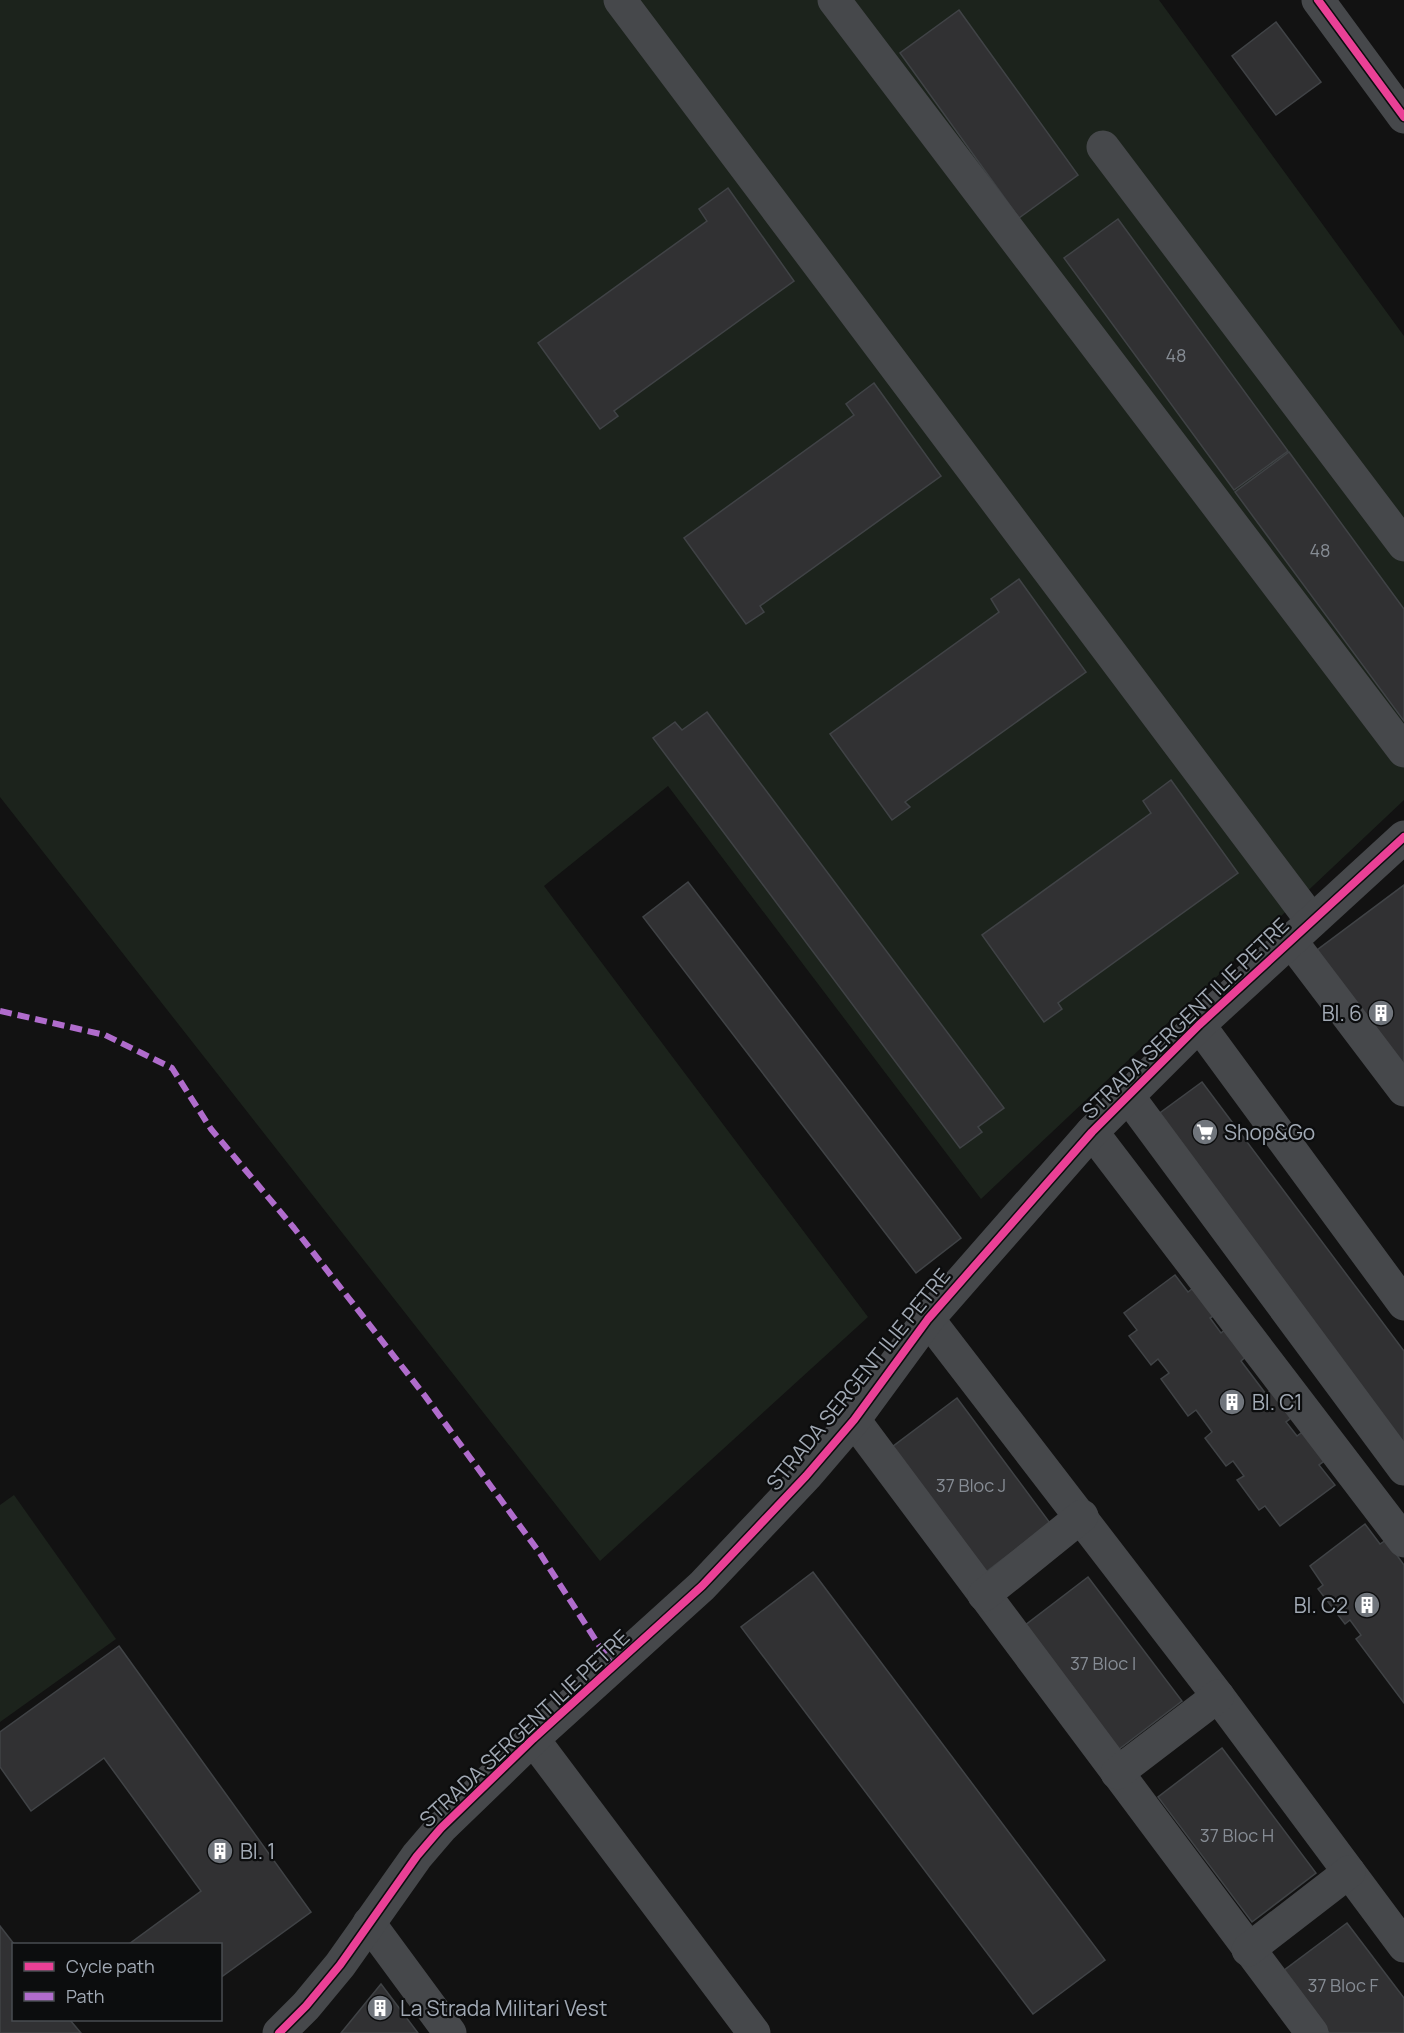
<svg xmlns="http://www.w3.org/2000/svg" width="1404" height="2033" font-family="Manrope,sans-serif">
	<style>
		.green { fill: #1c231c }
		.building { fill: #313133; stroke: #404346; stroke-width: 1.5 }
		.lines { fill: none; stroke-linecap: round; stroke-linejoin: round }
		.minor { stroke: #46484b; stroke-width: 33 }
		.quiet { stroke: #b06ccc; stroke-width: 6; stroke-dasharray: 12 6; stroke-linecap: butt }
		.cycleway-casing { stroke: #0c0d0e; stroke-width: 11 }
		.cycleway { stroke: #ea4096; stroke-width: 8 }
		.labels { text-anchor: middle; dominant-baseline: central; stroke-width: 4.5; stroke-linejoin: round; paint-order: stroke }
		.number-label { font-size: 18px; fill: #868c94 }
		.poi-label { font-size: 21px; fill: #a2aab5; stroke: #0c0d0e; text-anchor: start }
		.street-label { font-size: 21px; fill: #a2aab5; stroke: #0c0d0e }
	</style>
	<rect width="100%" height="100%" fill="#121212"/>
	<g class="green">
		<polygon points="0,0 1159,0 1404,336 1404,800 981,1199 668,786 544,886 868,1317 600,1561 0,797"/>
		<polygon points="14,1495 116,1639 0,1722 0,1505"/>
	</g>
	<g class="building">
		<polygon points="959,10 1078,175 1019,218 900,53"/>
		<polygon points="1276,22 1321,82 1276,115 1232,56"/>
		<polygon points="728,188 794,281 614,411 618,416 600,429 538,343 707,221 699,209"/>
		<polygon points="1118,219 1288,451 1234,490 1064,258"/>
		<polygon points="874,383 941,476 760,606 764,612 746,624 684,538 854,415 846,404"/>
		<polygon points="1289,452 1404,609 1404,721 1235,492"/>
		<polygon points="1019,579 1086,672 905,802 910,807 892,820 830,734 999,612 991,599"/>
		<polygon points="707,712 1004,1108 978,1127 982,1132 960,1148 653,738 675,722 682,730"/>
		<polygon points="1171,780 1238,873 1058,1003 1062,1009 1044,1022 982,935 1151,813 1143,801"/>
		<polygon points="688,882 961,1238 916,1273 643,917"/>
		<polygon points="1404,885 1404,1074 1313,953"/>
		<polygon points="1202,1082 1404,1351 1404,1452 1153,1118"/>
		<polygon points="1175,1275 1188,1292 1197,1285 1218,1313 1210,1318 1221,1333 1228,1327 1248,1355 1241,1361 1266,1394 1275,1388 1295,1415 1286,1422 1297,1436 1305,1430 1327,1459 1319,1465 1335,1485 1280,1526 1265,1506 1259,1510 1237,1480 1244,1476 1233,1461 1226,1466 1205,1438 1212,1432 1196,1410 1188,1416 1161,1379 1169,1373 1158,1359 1151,1365 1129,1336 1137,1330 1124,1313"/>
		<polygon points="957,1398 1050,1523 986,1572 892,1447"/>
		<polygon points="1365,1524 1380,1544 1386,1540 1404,1565 1404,1703 1356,1639 1361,1635 1350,1620 1345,1624 1318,1589 1323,1585 1310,1566"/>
		<polygon points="813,1572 1105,1960 1033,2014 741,1627"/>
		<polygon points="1088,1577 1182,1701 1118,1750 1024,1626"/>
		<polygon points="119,1646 311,1912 220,1978 220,1944 129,1944 201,1891 104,1758 31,1811 0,1767 0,1732"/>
		<polygon points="1222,1748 1316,1873 1252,1922 1158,1797"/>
		<polygon points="1347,1923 1404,1998 1404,2033 1329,2033 1283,1971"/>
		<polygon points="0,1926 14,1944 14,2020 70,2020 81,2033 0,2033"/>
		<polygon points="381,1984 418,2033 341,2033"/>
	</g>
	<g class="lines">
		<g class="minor">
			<polyline points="620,0 1312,921"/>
			<polyline points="834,0 1404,751"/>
			<polyline points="1318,0 1404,117"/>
			<polyline points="1103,147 1404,545"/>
			<polyline points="1291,941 1404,1090"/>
			<polyline points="1199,1025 1404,1304"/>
			<polyline points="1128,1096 1404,1469"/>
			<polyline points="1092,1132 1404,1541"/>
			<polyline points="928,1319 1218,1696 1404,1946"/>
			<polyline points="854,1420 1312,2033"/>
			<polyline points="984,1595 1082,1516"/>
			<polyline points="533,1739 754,2033"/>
			<polyline points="1117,1773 1218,1696"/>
			<polyline points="369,1923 450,2033"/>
			<polyline points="1248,1950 1349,1872"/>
			<polyline points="279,2033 306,2006 340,1965 417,1856 441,1828 533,1739 702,1586 806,1476 854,1420 928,1319 1092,1132 1199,1025 1404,837"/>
		</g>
		<polyline class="quiet" points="0,1011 105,1035 172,1068 211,1129 294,1228 425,1396 539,1552 613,1667"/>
		<g class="cycleway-casing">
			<g id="cycleway">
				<polyline points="1318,0 1404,117"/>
				<polyline points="279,2033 306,2006 340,1965 417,1856 441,1828 533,1739 702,1586 806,1476 854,1420 928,1319 1092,1132 1199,1025 1404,837"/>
			</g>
		</g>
		<use href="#cycleway" class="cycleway"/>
	</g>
	<defs>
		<g id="building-disc" transform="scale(1.35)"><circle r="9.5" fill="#70757c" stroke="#0c0d0e"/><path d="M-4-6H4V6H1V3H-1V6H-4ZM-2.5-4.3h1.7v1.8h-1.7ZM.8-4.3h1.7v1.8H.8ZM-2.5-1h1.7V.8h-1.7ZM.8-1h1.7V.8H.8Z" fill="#fff"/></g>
		<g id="supermarket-disc" transform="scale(1.35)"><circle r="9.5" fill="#70757c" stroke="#0c0d0e"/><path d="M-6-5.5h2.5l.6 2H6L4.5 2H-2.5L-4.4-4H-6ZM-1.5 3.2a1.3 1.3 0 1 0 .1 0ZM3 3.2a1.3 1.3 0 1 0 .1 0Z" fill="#fff"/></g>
	</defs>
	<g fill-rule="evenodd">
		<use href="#building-disc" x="1381" y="1013"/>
		<use href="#supermarket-disc" x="1205" y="1132"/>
		<use href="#building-disc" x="1232" y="1402"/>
		<use href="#building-disc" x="1367" y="1605"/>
		<use href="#building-disc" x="220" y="1851"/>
		<use href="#building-disc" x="380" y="2008"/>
	</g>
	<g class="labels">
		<g class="number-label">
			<text x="1176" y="355">48</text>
			<text x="1320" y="550">48</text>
			<text x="971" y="1485">37 Bloc J</text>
			<text x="1103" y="1663">37 Bloc I</text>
			<text x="1237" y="1835">37 Bloc H</text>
			<text x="1343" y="1985">37 Bloc F</text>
		</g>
		<g class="poi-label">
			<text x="1362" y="1013" text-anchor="end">Bl. 6</text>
			<text x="1224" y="1132">Shop&amp;Go</text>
			<text x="1252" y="1402">Bl. C1</text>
			<text x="1348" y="1605" text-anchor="end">Bl. C2</text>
			<text x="240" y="1851">Bl. 1</text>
			<text x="400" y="2008">La Strada Militari Vest</text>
		</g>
		<g class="street-label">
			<text transform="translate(1185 1018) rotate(-44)">STRADA SERGENT ILIE PETRE</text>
			<text transform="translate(858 1379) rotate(-51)">STRADA SERGENT ILIE PETRE</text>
			<text transform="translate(524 1728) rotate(-43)">STRADA SERGENT ILIE PETRE</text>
		</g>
	</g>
	<rect x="12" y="1943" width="210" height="78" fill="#0c0d0e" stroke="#484c51" stroke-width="1.5"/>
	<rect x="24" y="1962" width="30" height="9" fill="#ea4096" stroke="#484c51" stroke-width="1.5"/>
	<text x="66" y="1973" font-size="18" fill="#a2aab5">Cycle path</text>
	<rect x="24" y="1992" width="30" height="9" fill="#b06ccc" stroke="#484c51" stroke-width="1.5"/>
	<text x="66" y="2003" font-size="18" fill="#a2aab5">Path</text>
</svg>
